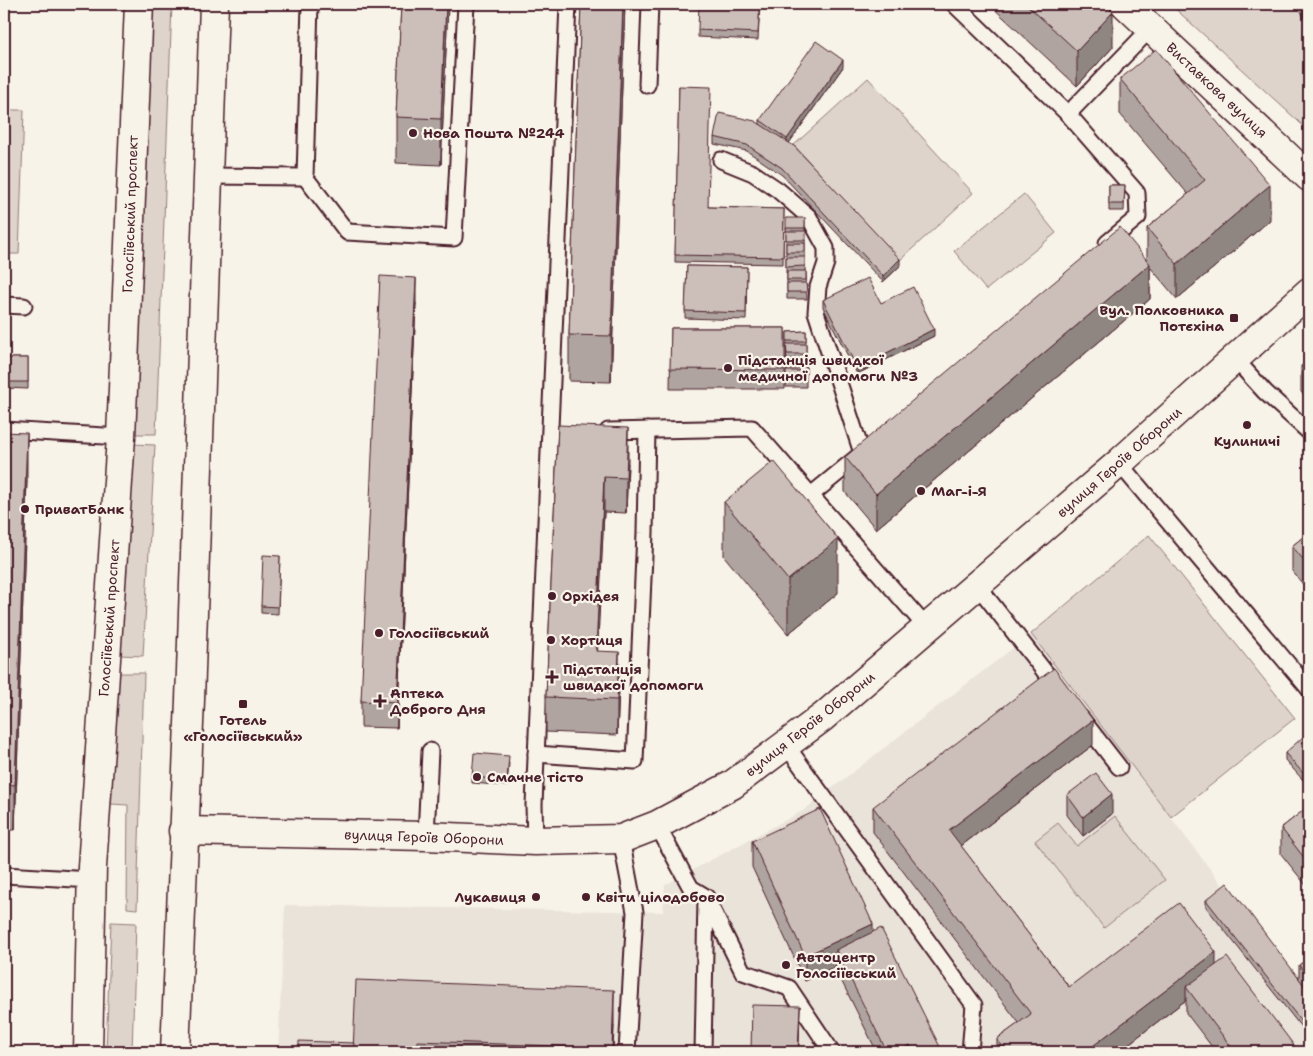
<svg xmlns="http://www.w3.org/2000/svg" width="1313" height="1056" font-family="'Shantell Sans',sans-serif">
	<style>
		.built { fill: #eae3da }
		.green { fill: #ded4cc; stroke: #947a7c }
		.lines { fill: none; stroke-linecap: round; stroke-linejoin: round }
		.stream { stroke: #8e7275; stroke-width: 8 }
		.lane-casing { stroke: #4a1f2b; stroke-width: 19 }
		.street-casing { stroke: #4a1f2b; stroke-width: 31 }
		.secondary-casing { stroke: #4a1f2b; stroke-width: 31 }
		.highway-casing { stroke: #4a1f2b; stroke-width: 31 }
		.lane { stroke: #f7f3e8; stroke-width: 15 }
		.street { stroke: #f7f3e8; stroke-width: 28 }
		.secondary { stroke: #f7f3e8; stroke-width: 28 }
		.highway { stroke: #f7f3e8; stroke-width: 28 }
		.wall { fill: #afa49f; stroke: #4a1f2b }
		.shaded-wall { fill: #8f8682; stroke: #4a1f2b }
		.building { fill: #ccbfb9; stroke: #4a1f2b }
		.poi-dot { fill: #4a1f2b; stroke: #f7f3e8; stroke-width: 2 }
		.labels { text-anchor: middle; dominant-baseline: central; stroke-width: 4.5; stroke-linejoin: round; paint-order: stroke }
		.street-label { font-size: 14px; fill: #4a1f2b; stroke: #f7f3e8 }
		.poi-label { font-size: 14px; font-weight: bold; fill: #4a1f2b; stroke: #f7f3e8; text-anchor: start }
	</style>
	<rect width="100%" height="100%" fill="#f7f3e8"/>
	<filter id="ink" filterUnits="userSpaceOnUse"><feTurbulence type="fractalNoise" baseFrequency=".02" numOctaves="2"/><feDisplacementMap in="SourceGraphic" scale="10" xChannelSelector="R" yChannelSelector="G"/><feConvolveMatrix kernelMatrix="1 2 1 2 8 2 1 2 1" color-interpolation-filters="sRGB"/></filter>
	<g filter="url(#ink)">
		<polygon class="built" points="1031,634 1309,999 1309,1052 278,1052 285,905 663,912 665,885 804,810"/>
		<g class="green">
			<polygon points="150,4 172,4 156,434 133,434"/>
			<polygon points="1170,4 1309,4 1309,132 1309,131"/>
			<polygon points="868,78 973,193 899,261 794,145"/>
			<polygon points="4,110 24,110 19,254 4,254"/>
			<polygon points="1024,194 1056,233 986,290 954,251"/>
			<polygon points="132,444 155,445 143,656 119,655"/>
			<polygon points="1149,535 1295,718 1171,817 1031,634"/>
			<polygon points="117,673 144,673 137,909 127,908 128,805 111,804"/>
			<polygon points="1115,816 1165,880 1104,928 1035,841 1058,823 1077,846"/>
			<polygon points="111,922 136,923 132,1052 106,1052"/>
		</g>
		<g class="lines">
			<polyline class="stream" points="1301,4 1309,20"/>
			<g class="lane-casing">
				<g id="lane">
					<polyline points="310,4 305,177 347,232 454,238 466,4"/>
					<polyline points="954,4 1068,114 1137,193 1138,217 1107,243"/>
					<polyline points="647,85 650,4"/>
					<polyline points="1068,114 1152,27"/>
					<polyline points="721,160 753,173 778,190 809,217 826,248 826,263 818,287 816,312 862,453"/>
					<polyline points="207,176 305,177"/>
					<polyline points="4,305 24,306"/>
					<polyline points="1235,359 1265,392 1309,432"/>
					<polyline points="4,430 121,437"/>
					<polyline points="608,431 752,428 927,628"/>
					<polyline points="1119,463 1309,689"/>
					<polyline points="811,495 860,455"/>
					<polyline points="977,585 1059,690"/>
					<polyline points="1081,718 1119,767"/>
					<polyline points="786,745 974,1005 970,1052"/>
					<polyline points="536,754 635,761 645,533 647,430"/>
					<polyline points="657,825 691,888 706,897 743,972 789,988 832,1052"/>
					<polyline points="426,836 430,751"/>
					<polyline points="621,839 635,912 627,1052"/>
					<polyline points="535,841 534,805 568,4"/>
					<polyline points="4,875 92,880"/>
					<polyline points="703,1052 706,899"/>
				</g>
			</g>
			<g class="street-casing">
				<g id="street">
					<polyline points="1125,4 1309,177"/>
					<polyline points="88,1052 92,867 121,437 139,4"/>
				</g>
			</g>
			<g class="secondary-casing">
				<polyline id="secondary" points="183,831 426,836 535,841 621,839 657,825 732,785 823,717 1119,463 1309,292"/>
			</g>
			<g class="highway-casing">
				<polyline id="highway" points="175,1052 190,700 214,4"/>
			</g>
			<use href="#lane" class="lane"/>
			<use href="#street" class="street"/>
			<use href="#secondary" class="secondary"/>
			<use href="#highway" class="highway"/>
		</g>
		<g class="wall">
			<polygon points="401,4 448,4 441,165 396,163 396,117"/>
			<polygon points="581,4 625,4 611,382 569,381 569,335"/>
			<polygon points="760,4 758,40 698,37 698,30"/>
			<polygon points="989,4 1104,4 1113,47 1077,86"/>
			<polygon points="843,67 789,143 900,266 883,282 782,175 747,151 714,144 714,137 760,125 760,120"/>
			<polygon points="1120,79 1270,220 1177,299 1150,267 1150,299 876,529 845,492 845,457 1147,260 1147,228 1188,194 1120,114"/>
			<polygon points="679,86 708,207 784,209 783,264 675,262"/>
			<polygon points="1109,185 1125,185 1124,211 1109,211"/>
			<polygon points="805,218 805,271 806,271 807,299 787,299 787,273 786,273 786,228"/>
			<polygon points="687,266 747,267 746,320 685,318"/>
			<polygon points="823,300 881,303 934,336 857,374 823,307"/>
			<polygon points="416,303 397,728 361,727 361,701"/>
			<polygon points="671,328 785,328 785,389 670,389"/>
			<polygon points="806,331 806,387 786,387 787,332"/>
			<polygon points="4,358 28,358 28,389 4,388"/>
			<polygon points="1309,359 1309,401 1301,392 1301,366"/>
			<polygon points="558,425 628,463 626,513 604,512 597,651 619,687 617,735 546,732 546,697"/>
			<polygon points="4,432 27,479 15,830 4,830"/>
			<polygon points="724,502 838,593 788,634 724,556"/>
			<polygon points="1309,532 1309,585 1306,588 1292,571 1292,546"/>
			<polygon points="280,556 278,614 261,613 261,606"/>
			<polygon points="1309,743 1303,780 1285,760 1285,753"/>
			<polygon points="1093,745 961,846 1069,987 1216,965 1299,1052 1216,1052 1186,1013 1186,1000 1118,1052 997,1052 997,1039 1019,1023 873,832 873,807"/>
			<polygon points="509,763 507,786 472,783 472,777"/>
			<polygon points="1067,795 1112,814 1083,836 1067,815"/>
			<polygon points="1309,806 1309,889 1281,854 1281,828"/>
			<polygon points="752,841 873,932 941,1052 877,1052 836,970 836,966 805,981 752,867"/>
			<polygon points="1206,900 1299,978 1299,965 1309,958 1309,1037 1206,907"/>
			<polygon points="614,1025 613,1052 299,1052 354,1043"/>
		</g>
		<g class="shaded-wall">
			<polygon points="446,4 448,4 441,165 441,119"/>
			<polygon points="623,4 625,4 611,382 611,336"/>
			<polygon points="1113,12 1113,47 1077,86 1077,51"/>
			<polygon points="843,60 843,67 787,146 787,139"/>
			<polygon points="1270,185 1270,220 1177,299 1177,264"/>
			<polygon points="900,259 900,266 883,282 883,276"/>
			<polygon points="1150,264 1150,299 876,529 876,494"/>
			<polygon points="416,278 416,303 397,728 397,703"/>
			<polygon points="934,329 934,336 857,374 857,368"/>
			<polygon points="628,428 628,463 626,513 626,478"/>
			<polygon points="27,433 27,479 15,830 15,785"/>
			<polygon points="604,477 604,512 596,686 596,651"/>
			<polygon points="838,539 838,593 788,634 788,580"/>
			<polygon points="1309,560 1309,585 1306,588 1306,563"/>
			<polygon points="619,652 619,687 617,735 617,700"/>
			<polygon points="1093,720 1093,745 949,855 949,830"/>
			<polygon points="1309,767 1309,774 1303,780 1303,773"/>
			<polygon points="1112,794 1112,814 1083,836 1083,817"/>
			<polygon points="873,924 873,949 836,950 836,966 805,981 805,956"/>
			<polygon points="1216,952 1216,977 1186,987 1186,1000 1118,1052 1085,1052"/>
			<polygon points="614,990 614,1025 613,1052 612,1052"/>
			<polygon points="800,1006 799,1052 798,1052"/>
			<polygon points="910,1045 910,1052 896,1052"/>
			<polygon points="941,1049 941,1052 933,1052"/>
		</g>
		<g class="building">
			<polygon points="401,4 446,4 441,119 396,117"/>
			<polygon points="581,4 623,4 611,336 569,335"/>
			<polygon points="699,4 760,4 758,33 698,30"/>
			<polygon points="1026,4 1104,4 1113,12 1077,51"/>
			<polygon points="816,41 843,60 787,139 760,120"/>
			<polygon points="1156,49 1270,185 1177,264 1147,228 1205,180 1120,79"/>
			<polygon points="679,86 711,87 708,207 784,209 783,257 675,255"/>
			<polygon points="719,113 755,121 794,146 900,259 883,276 782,168 747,145 714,137"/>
			<polygon points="1109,185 1125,185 1124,204 1109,204"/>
			<rect x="786" y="218" width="19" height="10"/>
			<polygon points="1120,227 1150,264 876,494 845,457"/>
			<rect x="786" y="231" width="20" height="9"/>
			<rect x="786" y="243" width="19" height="9"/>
			<polygon points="786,257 805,257 805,266 786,267"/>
			<polygon points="687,266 747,267 746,313 685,311"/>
			<rect x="787" y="271" width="19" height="9"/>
			<polygon points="380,276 416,278 397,703 361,701"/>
			<polygon points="868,278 881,303 913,287 934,329 857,368 823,300"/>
			<polygon points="787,283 806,283 807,292 787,292"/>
			<polygon points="671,328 785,328 785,370 670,369"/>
			<polygon points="806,331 806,341 787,341 787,332"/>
			<polygon points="786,344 806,344 806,354 787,354"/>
			<rect x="4" y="358" width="24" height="24"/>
			<polygon points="786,359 806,359 806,368 786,369"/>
			<polygon points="1309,359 1309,375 1301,366"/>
			<rect x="786" y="371" width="20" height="9"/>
			<polygon points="558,425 628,428 626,478 604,477 596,651 619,652 617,700 546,697"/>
			<polygon points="4,432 27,433 15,785 4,784"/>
			<polygon points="774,461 838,539 788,580 724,502"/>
			<polygon points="1309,532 1309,560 1306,563 1292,546"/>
			<polygon points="263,555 280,556 278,607 261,606"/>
			<polygon points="1054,668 1093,720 949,830 1069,987 1179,903 1216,952 1085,1052 1007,1052 997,1039 1031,1014 873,807"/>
			<polygon points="1303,737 1309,743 1309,767 1303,773 1285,753"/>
			<polygon points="474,753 509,756 507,780 472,777"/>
			<polygon points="1096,773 1112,794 1083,817 1067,795"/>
			<polygon points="1309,806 1309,864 1281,828"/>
			<polygon points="820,809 873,924 805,956 752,841"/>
			<polygon points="1227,883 1309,992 1309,1031 1206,900"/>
			<polygon points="881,928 941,1049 933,1052 914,1052 910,1045 896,1052 887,1052 836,950"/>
			<polygon points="1227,957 1299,1052 1235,1052 1186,987"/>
			<polygon points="1309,958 1309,979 1299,965"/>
			<polygon points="356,980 614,990 612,1048 417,1041 416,1052 353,1052"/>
			<polygon points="752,1005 800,1006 798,1052 751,1052"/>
			<polygon points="299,1041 354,1043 353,1052 299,1052"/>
		</g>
	</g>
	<g class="poi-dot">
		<circle cx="413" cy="133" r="5"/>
		<rect x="1229" y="313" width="10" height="10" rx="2.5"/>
		<circle cx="728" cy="368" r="5"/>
		<circle cx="1247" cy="425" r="5"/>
		<circle cx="921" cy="491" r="5"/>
		<circle cx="25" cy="509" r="5"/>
		<circle cx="552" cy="596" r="5"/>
		<circle cx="379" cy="633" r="5"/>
		<circle cx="551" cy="640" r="5"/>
		<path d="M549.5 669.5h5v5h5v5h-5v5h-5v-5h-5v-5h5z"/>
		<path d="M377.5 693.5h5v5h5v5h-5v5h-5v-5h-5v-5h5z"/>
		<rect x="238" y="699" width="10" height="10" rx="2.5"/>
		<circle cx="477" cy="777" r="5"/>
		<circle cx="536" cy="897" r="5"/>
		<circle cx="586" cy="897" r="5"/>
		<circle cx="786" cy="965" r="5"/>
	</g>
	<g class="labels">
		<g class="street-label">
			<text transform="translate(1217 90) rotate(43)">Виставкова вулиця</text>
			<text transform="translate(130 214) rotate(-88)">Голосіївський проспект</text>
			<text transform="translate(1119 462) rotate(-41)">вулиця Героїв Оборони</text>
			<text transform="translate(109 618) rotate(-86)">Голосіївський проспект</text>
			<text transform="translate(810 724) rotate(-38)">вулиця Героїв Оборони</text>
			<text transform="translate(424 837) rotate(2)">вулиця Героїв Оборони</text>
		</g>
		<g class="poi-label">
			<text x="423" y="133">Нова Пошта №244</text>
			<text x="1224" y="310" text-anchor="end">Вул. Полковника<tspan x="1224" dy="16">Потєхіна</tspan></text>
			<text x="738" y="360">Підстанція швидкої<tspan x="738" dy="16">медичної допомоги №3</tspan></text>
			<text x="1247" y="441" text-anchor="middle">Кулиничі</text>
			<text x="931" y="491">Маг-і-Я</text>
			<text x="35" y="509">ПриватБанк</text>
			<text x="562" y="596">Орхідея</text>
			<text x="389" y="633">Голосіївський</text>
			<text x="561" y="640">Хортиця</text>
			<text x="563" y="669">Підстанція<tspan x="563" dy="16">швидкої допомоги</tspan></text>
			<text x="390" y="693">Аптека<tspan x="390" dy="16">Доброго Дня</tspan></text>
			<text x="243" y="720" text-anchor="middle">Готель<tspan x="243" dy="16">«Голосіївський»</tspan></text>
			<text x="487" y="777">Смачне тісто</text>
			<text x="526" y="897" text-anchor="end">Лукавиця</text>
			<text x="596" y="897">Квіти цілодобово</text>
			<text x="796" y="957">Автоцентр<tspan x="796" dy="16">Голосіївський</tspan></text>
		</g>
	</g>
	<rect width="1313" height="1056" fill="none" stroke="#f7f3e8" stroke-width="20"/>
	<rect x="10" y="10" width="1293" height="1036" fill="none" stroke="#4a1f2b" stroke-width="2" filter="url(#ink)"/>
</svg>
